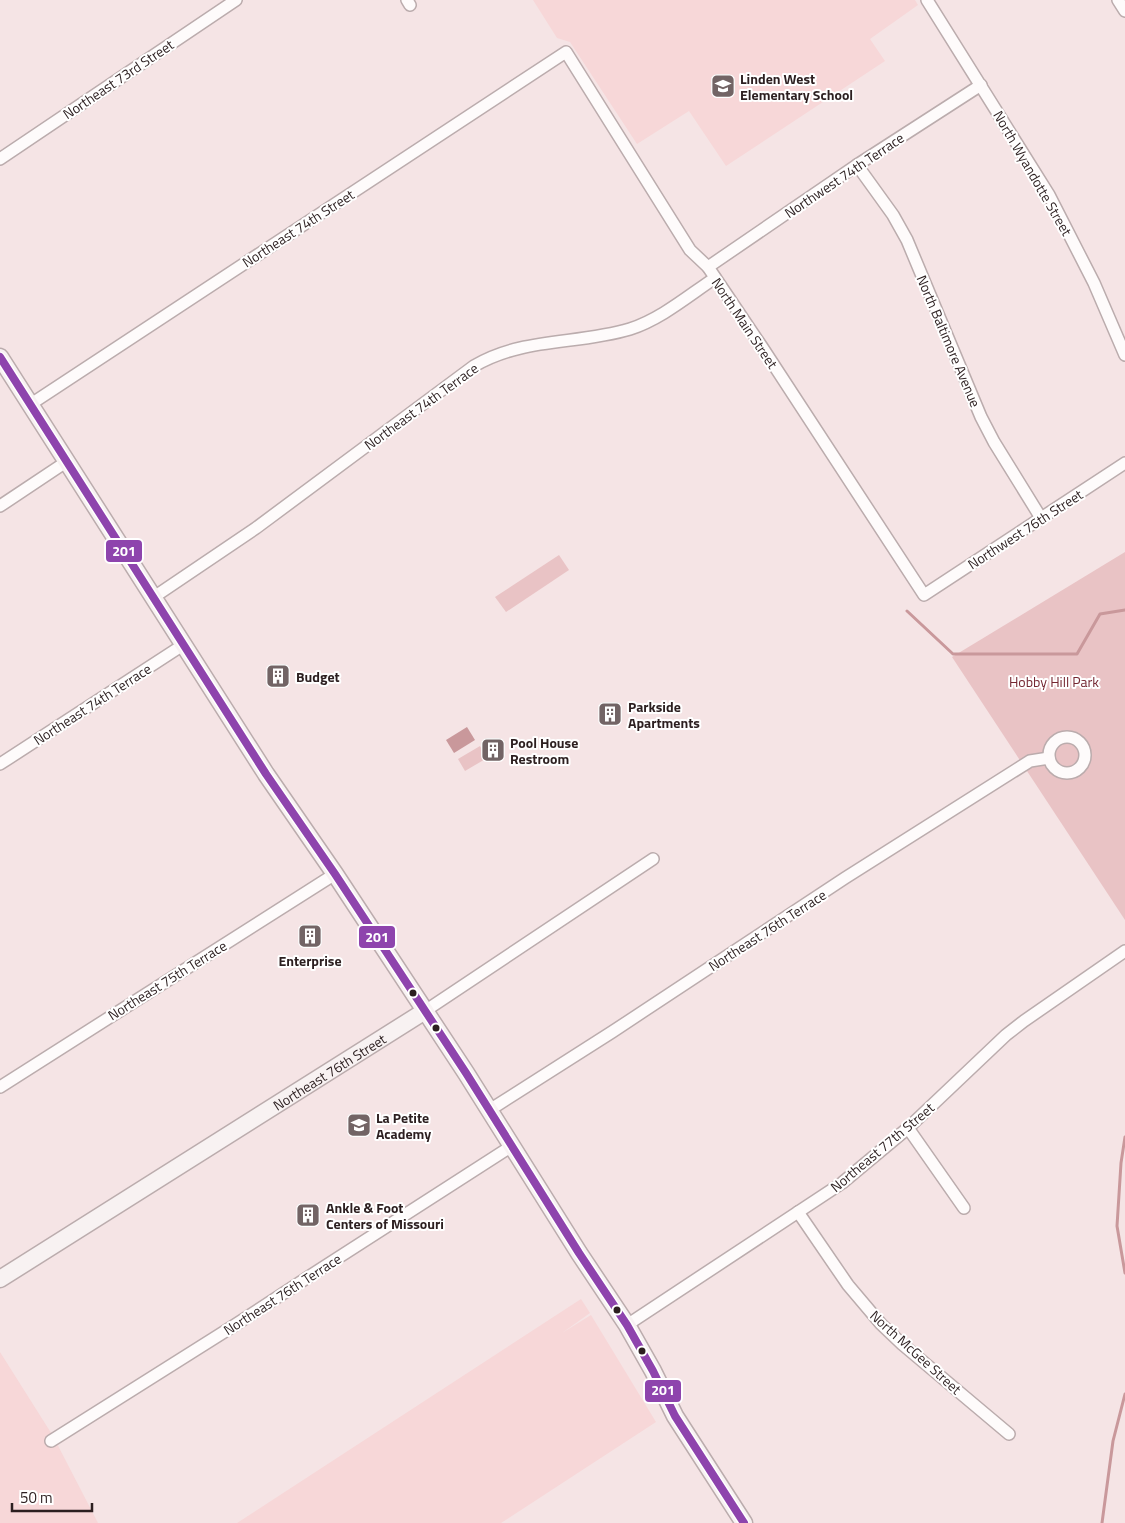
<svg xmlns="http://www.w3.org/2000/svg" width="1125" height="1523" font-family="'Titillium Web',sans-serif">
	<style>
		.built { fill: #f7d7d8 }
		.green { fill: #e9c3c5 }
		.water { fill: #c9989b }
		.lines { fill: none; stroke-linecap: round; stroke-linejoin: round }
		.stream { stroke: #c9989b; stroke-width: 3 }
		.street-casing { stroke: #bbacad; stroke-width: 14 }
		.secondary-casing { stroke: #bbacad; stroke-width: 19 }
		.street { stroke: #fefbfb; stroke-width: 11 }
		.secondary { stroke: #f8f2f2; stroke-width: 16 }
		.bus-1-casing { stroke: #fff; stroke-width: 11 }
		.bus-1 { stroke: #8e44ad; stroke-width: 8 }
		.bus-dot { fill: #2c1f20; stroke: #fff; stroke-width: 2 }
		.labels { text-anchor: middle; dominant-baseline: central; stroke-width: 4; stroke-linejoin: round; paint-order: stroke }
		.poi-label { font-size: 14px; font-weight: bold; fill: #2c1f20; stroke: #fff; text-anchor: start }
		.street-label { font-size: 14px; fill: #2c1f20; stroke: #fff }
		.park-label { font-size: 14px; fill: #742631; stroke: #fff }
		.line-badge { stroke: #fff; stroke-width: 2 }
		.badge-label { font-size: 14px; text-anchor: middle; font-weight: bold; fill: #fff }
	</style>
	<rect width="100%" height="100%" fill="#f5e4e5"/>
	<g class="built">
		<polygon points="533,0 915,0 918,5 870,39 885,61 726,166 689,111 637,144 570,42 557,38"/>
		<polygon points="581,1299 590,1313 562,1333 591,1315 656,1422 501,1523 237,1523"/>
		<polygon points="0,1352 53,1436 98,1523 0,1523"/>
	</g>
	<g class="green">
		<polygon points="1125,552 1125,920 952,657"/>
		<polygon points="559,555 569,570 506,612 495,597"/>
		<polygon points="480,746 487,758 465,771 458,759"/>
	</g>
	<polygon class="water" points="467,727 475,740 454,753 446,740"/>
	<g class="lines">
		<g class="stream">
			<polyline points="907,611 953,654 1077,654 1100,614 1125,610"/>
			<polyline points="1125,1137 1121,1163 1117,1226 1125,1273"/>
			<polyline points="1102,1523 1113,1441 1125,1394"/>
		</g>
		<g class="street-casing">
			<g id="street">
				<polyline points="407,0 410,5"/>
				<polyline points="927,0 1049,195 1094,283 1125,355"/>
				<polyline points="1118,0 1125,11"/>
				<polyline points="0,159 236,0"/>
				<polyline points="857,165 893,215 907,240 981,417 994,442 1041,518"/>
				<polyline points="708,267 857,165 981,85"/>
				<polyline points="31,404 566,52 690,250 708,267 762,347 924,595 1125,463"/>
				<polyline points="0,506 66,462"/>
				<path d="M154,597L256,528L474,366C523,337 577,345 630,329C661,319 688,296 715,278"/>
				<circle cx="1067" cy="755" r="18"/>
				<polyline points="0,764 183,645"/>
				<polyline points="425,1011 653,859"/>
				<polyline points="0,1087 335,874"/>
				<polyline points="488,1111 612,1032 845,878 1030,761 1049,758"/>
				<polyline points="908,1128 964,1208"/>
				<polyline points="798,1212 848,1285 881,1324 902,1344 1009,1434"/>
				<polyline points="627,1325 842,1183 908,1128 1006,1035 1024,1021 1125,951"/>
				<polyline points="51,1441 235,1325 319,1270 512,1146"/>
			</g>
		</g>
		<g class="secondary-casing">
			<g id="secondary">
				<polyline points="0,357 266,774 335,874 466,1073 579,1253 627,1325 653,1371 675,1416 744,1523"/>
				<path id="s1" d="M0,1279L425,1011"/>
			</g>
		</g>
		<use href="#street" class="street"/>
		<use href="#secondary" class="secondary"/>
		<g class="bus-1-casing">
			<polyline id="bus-1" points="0,357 266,774 335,874 466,1073 579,1253 627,1325 653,1371 675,1416 744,1523"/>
		</g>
		<use href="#bus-1" class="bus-1"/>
	</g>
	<defs>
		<g id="school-square" transform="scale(1.25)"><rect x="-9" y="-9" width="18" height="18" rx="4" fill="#726465" stroke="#fff"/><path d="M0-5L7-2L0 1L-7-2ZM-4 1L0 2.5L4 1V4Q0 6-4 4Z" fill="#fff"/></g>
		<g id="building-square" transform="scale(1.25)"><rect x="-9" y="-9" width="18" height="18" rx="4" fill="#726465" stroke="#fff"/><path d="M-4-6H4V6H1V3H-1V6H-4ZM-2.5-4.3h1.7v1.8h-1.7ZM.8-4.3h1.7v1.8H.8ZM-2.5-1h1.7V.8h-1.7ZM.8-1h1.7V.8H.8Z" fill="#fff"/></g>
	</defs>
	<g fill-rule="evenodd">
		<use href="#school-square" x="723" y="86"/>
		<use href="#building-square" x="278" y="676"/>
		<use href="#building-square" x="610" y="714"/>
		<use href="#building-square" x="493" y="750"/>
		<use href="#building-square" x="310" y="936"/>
		<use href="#school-square" x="359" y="1125"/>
		<use href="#building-square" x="308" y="1215"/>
	</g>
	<g class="bus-dot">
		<circle cx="413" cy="993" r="4.5"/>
		<circle cx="436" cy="1028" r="4.5"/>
		<circle cx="617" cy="1310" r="4.5"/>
		<circle cx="642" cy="1351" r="4.5"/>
	</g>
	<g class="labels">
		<g class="poi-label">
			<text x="740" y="78">Linden West<tspan x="740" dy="16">Elementary School</tspan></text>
			<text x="296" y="676">Budget</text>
			<text x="628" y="706">Parkside<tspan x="628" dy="16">Apartments</tspan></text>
			<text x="510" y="742">Pool House<tspan x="510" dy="16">Restroom</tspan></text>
			<text x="310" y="960" text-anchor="middle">Enterprise</text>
			<text x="376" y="1117">La Petite<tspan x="376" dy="16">Academy</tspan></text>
			<text x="326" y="1207">Ankle &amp; Foot<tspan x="326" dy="16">Centers of Missouri</tspan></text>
		</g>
		<g class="street-label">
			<text transform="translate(118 79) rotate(-34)">Northeast 73rd Street</text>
			<text transform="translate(1033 173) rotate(60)">North Wyandotte Street</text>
			<text transform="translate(844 175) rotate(-34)">Northwest 74th Terrace</text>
			<text transform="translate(298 228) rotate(-33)">Northeast 74th Street</text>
			<text transform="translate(745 323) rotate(56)">North Main Street</text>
			<text transform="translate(949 341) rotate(67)">North Baltimore Avenue</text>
			<text transform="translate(421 406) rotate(-36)">Northeast 74th Terrace</text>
			<text transform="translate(1025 529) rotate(-33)">Northwest 76th Street</text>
			<text transform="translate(92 704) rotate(-33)">Northeast 74th Terrace</text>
			<text transform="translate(767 930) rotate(-33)">Northeast 76th Terrace</text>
			<text transform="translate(167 980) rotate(-32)">Northeast 75th Terrace</text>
			<text stroke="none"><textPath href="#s1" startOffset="389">Northeast 76th Street</textPath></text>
			<text transform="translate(882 1147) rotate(-40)">Northeast 77th Street</text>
			<text transform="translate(282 1294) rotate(-33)">Northeast 76th Terrace</text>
			<text transform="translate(916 1352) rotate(42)">North McGee Street</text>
		</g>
		<g class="park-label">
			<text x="1054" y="681">Hobby Hill Park</text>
		</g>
	</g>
	<g class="line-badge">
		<rect x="105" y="539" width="38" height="24" rx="5" fill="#8e44ad"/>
		<rect x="358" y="925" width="38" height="24" rx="5" fill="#8e44ad"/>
		<rect x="644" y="1379" width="38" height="24" rx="5" fill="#8e44ad"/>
	</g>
	<g class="badge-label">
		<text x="124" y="556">201</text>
		<text x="377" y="942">201</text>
		<text x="663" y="1395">201</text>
	</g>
	<path d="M12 1503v8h80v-8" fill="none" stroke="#2c1f20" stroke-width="2.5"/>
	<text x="20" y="1503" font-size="15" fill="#2c1f20" stroke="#ffffff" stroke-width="4" paint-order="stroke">50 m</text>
</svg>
